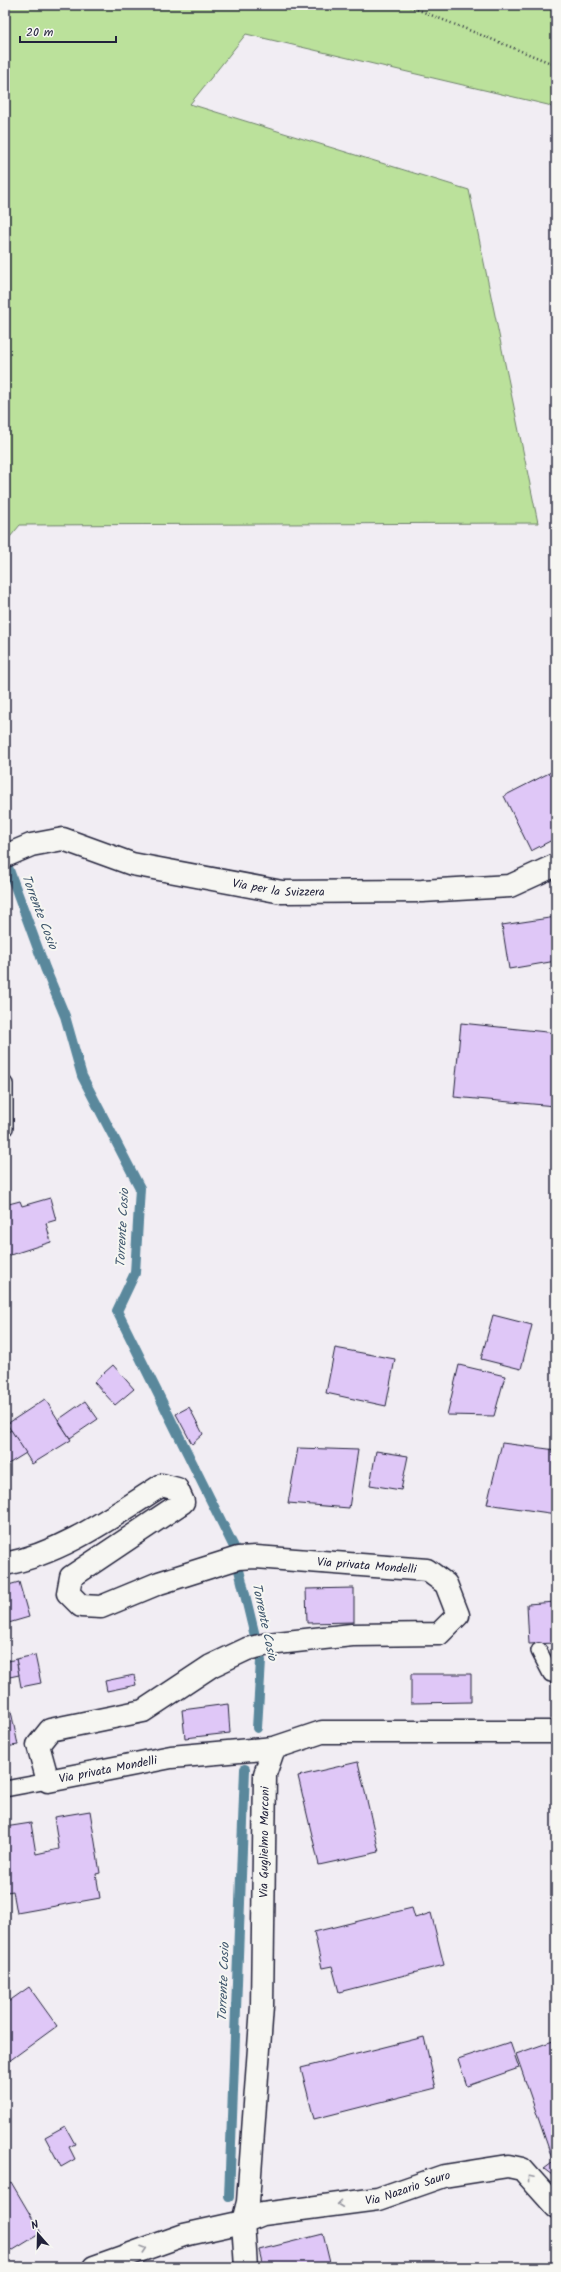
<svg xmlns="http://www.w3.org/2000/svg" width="561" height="2272" font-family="Kalam,sans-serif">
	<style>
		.green { fill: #bbe19b; stroke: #6e826b }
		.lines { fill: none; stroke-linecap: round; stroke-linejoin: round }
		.stream { stroke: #5a889c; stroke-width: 10 }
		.building { fill: #dfc7f7; stroke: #22223b }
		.service-casing { stroke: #22223b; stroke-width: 18 }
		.minor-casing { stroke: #22223b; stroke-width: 25 }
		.path { stroke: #22223b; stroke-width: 2.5; stroke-dasharray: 1 3; stroke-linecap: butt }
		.service { stroke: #f6f6f2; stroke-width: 15 }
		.minor { stroke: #f6f6f2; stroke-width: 22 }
		.oneway { stroke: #9797a0 }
		.labels { text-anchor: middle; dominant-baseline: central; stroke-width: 4; stroke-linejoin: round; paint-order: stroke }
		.street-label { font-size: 12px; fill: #22223b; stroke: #f6f6f2 }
		.water-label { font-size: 13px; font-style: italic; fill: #3e556c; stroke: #f6f6f2 }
	</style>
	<rect width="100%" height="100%" fill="#f1edf3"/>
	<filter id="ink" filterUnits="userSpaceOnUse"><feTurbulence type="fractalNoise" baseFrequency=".025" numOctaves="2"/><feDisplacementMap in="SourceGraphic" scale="8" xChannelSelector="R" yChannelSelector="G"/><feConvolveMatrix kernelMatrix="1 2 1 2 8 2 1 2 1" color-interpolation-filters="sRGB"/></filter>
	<g filter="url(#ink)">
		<polygon class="green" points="5,5 556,5 556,110 548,105 246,34 190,104 469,190 538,523 20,525 5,543"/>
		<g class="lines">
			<g class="stream">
				<polyline points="5,859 45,968 65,1016 82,1076 140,1188 135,1273 117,1311 234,1547"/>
				<polyline points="239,1570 261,1661 257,1728"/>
				<polyline points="229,2197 245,1769"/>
			</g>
		</g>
		<g class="building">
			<polygon points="555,770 556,838 531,851 504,796"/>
			<polygon points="556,917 556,961 509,969 502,925"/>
			<polygon points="461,1023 556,1033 555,1106 454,1097"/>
			<polygon points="50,1198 56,1220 46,1223 51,1242 7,1256 8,1259 5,1260 5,1205 20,1201 22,1206"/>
			<polygon points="493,1315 532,1325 521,1369 481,1359"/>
			<polygon points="335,1348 395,1359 386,1406 326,1393"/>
			<polygon points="113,1365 134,1389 115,1405 94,1382"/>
			<polygon points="459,1365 505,1376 494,1416 447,1415"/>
			<polygon points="45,1399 71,1440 32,1464 7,1424"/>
			<polygon points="85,1401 98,1419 70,1438 58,1420"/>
			<polygon points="189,1407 203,1434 192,1444 176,1414"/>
			<polygon points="11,1430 26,1453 5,1466 5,1434"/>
			<polygon points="502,1443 556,1450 556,1514 487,1504"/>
			<polygon points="298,1448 358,1450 349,1508 288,1503"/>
			<polygon points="376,1451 408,1456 401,1490 370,1485"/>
			<polygon points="19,1582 29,1617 5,1624 5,1586"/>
			<polygon points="354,1588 354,1622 307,1623 306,1589"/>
			<polygon points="556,1602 556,1643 529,1644 527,1604"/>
			<polygon points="35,1655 41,1683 21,1687 16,1659"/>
			<polygon points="16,1659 19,1675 5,1678 5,1662"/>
			<polygon points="411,1674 471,1674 471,1702 411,1703"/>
			<polygon points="134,1675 136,1685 107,1691 105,1681"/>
			<polygon points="5,1692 7,1692 18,1745 5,1747"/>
			<polygon points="228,1704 230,1733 185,1738 182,1710"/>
			<polygon points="358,1762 379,1852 319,1865 298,1776"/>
			<polygon points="90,1811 100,1873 96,1874 100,1898 17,1913 13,1891 7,1892 5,1882 5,1827 31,1823 36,1854 59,1849 54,1817"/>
			<polygon points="412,1908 415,1918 431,1913 444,1965 339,1992 332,1966 322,1968 314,1932"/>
			<polygon points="29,1987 57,2026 5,2064 5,2004"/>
			<polygon points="424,2037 436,2088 314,2119 301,2068"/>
			<polygon points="556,2040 556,2160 553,2161 516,2054"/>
			<polygon points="510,2042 519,2068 467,2086 458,2059"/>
			<polygon points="65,2126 75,2144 69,2147 75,2159 61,2167 45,2137"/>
			<polygon points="556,2160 556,2178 544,2169"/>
			<polygon points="11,2182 41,2233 5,2255 5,2185"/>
			<polygon points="323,2234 331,2267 263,2267 259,2250"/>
			<polygon points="447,2261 451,2267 436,2267"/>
		</g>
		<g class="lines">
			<g class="service-casing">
				<g id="service">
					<polyline points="5,1084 5,1128"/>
					<polyline points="539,1651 551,1674 556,1675"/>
					<polyline points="5,1789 48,1781"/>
				</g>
			</g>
			<g class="minor-casing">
				<g id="minor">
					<path id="s1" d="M5,856L31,845L63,839L132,864L282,892L422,891L510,886L556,865"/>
					<path id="s2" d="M5,1564C63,1553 113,1516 162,1485L177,1489L183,1502L71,1577L68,1593L81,1606L101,1607L159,1583L238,1558L256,1557L427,1570L446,1584L458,1615L439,1634L352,1635L268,1644L247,1649L211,1666L143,1711L50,1730L38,1745L48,1781L171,1757L274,1748"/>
					<path id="s3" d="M94,2267L184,2235L243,2222L263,2214L378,2199L444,2176L508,2166L522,2169L556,2207"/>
					<path id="s4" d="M246,2267L243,2222L248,2202L262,2006L265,1774L274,1748L322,1732H556"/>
				</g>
			</g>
			<polyline class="path" points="406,5 556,65"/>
			<use href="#service" class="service"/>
			<use href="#minor" class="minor"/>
		</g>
		<defs><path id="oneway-chevron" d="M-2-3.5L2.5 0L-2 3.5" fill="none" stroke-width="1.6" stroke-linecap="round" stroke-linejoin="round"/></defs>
		<g class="oneway">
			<use href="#oneway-chevron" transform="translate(530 2178) rotate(-130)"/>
			<use href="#oneway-chevron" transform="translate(340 2204) rotate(173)"/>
			<use href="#oneway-chevron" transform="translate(144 2249) rotate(-18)"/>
		</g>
	</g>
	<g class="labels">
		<g class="street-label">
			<text stroke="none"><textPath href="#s1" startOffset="283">Via per la Svizzera</textPath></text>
			<text stroke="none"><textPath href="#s2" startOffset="671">Via privata Mondelli</textPath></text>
			<text stroke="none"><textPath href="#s2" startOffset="1342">Via privata Mondelli</textPath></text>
			<text stroke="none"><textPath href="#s4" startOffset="426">Via Guglielmo Marconi</textPath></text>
			<text stroke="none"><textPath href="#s3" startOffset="325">Via Nazario Sauro</textPath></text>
		</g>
		<g class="water-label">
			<text transform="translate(39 912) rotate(69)">Torrente Cosio</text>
			<text transform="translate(123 1228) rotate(-87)">Torrente Cosio</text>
			<text transform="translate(264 1622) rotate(78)">Torrente Cosio</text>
			<text transform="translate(224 1982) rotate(-88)">Torrente Cosio</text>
		</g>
	</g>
	<rect width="561" height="2272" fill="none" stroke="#f6f6f2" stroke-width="20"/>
	<rect x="10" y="10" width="541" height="2252" fill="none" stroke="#22223b" stroke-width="1.5" filter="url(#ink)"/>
	<g transform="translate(38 2234) rotate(340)" stroke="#f6f6f2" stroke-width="3" paint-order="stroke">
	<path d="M0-3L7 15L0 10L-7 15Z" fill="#22223b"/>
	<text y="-6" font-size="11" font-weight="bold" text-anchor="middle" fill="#22223b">N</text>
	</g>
	<path d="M20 36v6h96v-6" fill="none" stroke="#22223b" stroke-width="2"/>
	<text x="26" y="36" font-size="12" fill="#22223b" stroke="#f6f6f2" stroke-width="3" paint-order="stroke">20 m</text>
</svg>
